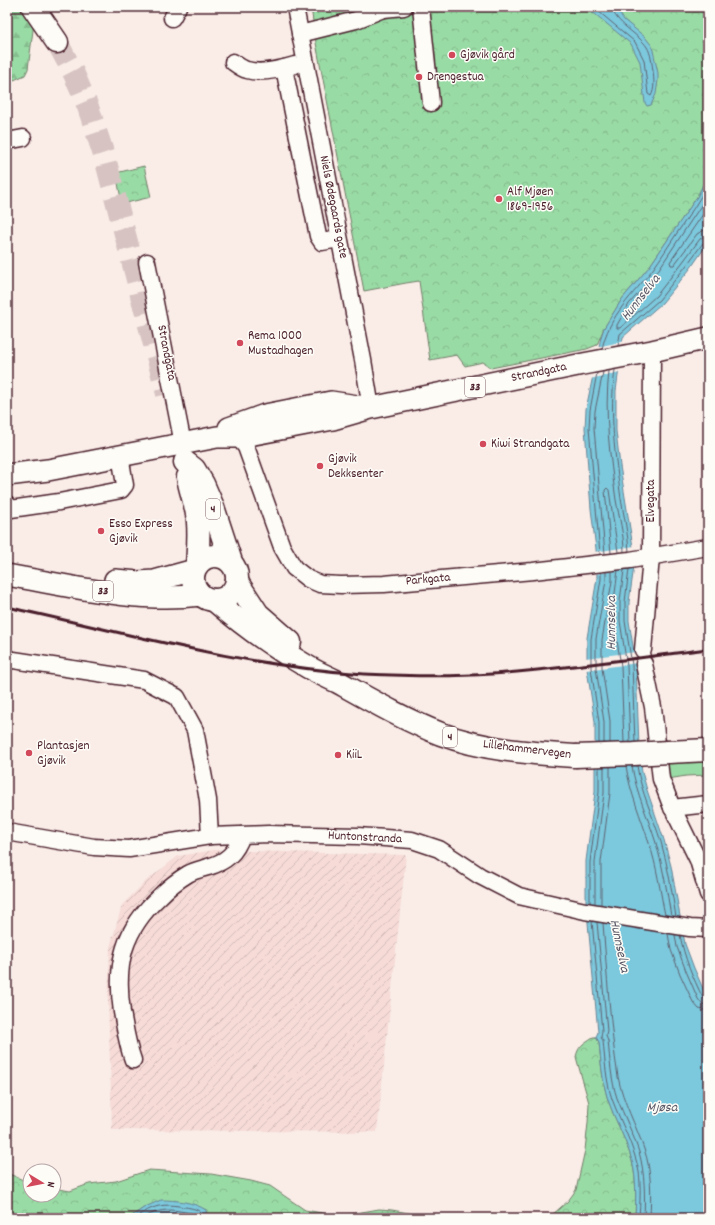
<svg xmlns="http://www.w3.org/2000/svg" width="715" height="1225" font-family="Dekko,sans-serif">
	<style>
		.industrial { fill: url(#industrial-furrows) }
		.green { fill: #99dba5; stroke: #727d68 }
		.forest { fill: url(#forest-firs); stroke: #727d68 }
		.park { fill: url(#park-crowns); stroke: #727d68 }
		.water { fill: #7cc8dc; stroke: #688495 }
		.pier { fill: #faede8 }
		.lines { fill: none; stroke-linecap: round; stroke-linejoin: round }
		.shore { stroke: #5e6372; stroke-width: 1 }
		.highway-tunnel { stroke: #d7c4c2; stroke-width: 22; stroke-dasharray: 22 11; stroke-linecap: butt }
		.minor-casing { stroke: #4a1f2b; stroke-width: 19 }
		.major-casing { stroke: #4a1f2b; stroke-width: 24 }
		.highway-casing { stroke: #4a1f2b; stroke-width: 25 }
		.minor { stroke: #fdfcf7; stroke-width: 16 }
		.major { stroke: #fdfcf7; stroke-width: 21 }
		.highway { stroke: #fdfcf7; stroke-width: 22 }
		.rail { stroke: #4a1f2b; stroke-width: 3 }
		.highway-bridge-casing { stroke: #4a1f2b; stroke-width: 25; stroke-linecap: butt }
		.highway-bridge { stroke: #fdfcf7; stroke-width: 22 }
		.poi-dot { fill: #d1495b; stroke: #fdfcf7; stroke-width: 1.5 }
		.labels { text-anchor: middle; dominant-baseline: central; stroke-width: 3; stroke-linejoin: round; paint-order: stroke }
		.shield { fill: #fdfcf7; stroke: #806168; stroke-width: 1 }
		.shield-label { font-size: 12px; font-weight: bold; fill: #4a1f2b }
		.poi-label { font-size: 13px; fill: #4a1f2b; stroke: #fdfcf7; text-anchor: start }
		.street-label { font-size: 13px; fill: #4a1f2b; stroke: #fdfcf7 }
		.water-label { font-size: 14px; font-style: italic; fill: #5c5a69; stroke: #fdfcf7 }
	</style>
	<defs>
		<pattern id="industrial-furrows" width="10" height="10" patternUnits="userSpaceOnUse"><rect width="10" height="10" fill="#f6dbd7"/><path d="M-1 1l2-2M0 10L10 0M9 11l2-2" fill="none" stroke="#d4bcb9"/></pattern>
		<pattern id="forest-firs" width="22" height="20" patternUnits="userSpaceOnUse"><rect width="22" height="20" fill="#99dba5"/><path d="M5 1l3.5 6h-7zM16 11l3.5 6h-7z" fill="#85bc8e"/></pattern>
		<pattern id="park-crowns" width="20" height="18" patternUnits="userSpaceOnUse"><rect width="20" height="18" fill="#99dba5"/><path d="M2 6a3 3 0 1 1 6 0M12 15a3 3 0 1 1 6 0" fill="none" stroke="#85bc8e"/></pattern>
	</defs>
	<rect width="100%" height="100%" fill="#faede8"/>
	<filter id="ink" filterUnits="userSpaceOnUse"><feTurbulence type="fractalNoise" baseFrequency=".025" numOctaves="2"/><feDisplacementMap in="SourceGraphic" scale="8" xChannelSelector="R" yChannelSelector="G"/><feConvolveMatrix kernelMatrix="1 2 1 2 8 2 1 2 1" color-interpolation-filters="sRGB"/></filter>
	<g filter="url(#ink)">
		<polygon class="industrial" points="214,850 406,855 377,1132 112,1130 108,999 110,947 122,905 146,881 178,856"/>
		<polygon class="green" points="708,760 708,775 686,776 668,779 665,762"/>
		<polygon class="forest" points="7,7 36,7 28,69 25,75 14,80 7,71"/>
		<g class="park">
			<polygon points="311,7 704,7 708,16 708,175 697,197 649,267 622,299 604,328 597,345 587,349 491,368 483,362 465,366 457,355 430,360 419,281 406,283 364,291 316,43"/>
			<polygon points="144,166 151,197 122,204 116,173"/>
			<path d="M593,1037H596L599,1042C601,1061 602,1081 608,1100C614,1118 624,1135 630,1154C637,1175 636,1197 635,1218H598L587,1216L580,1218H552V1215L568,1201L576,1190L585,1150L588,1123L589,1103L576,1057C578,1046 584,1043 593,1037Z"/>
			<polygon points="149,1170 211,1174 251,1181 270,1186 305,1210 339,1216 379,1209 392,1210 436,1218 207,1218 207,1217 145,1207 129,1218 7,1218 7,1173 30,1183 30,1195 54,1195 54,1188 70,1191 89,1184 116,1181"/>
		</g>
		<g class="water">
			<polygon points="576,7 608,7 617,9 624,20 645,37 652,46 658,73 658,80 656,94 651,105 647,106 645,103 640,62 631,44 595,14"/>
			<path d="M708,175V243L690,269L662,303L623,337L616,391V431L620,466L633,547L634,566L629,602V621L636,665L639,747L642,772L647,790L664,840L671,866L685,944L694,968L708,1000V1218H635C636,1197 637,1175 630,1154C624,1135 614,1118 608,1100C602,1081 601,1061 599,1042L596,1037L598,1032L586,901V861L595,792V722L587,669V638L597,578L596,549L591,509L585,428L586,409L601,337L604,328L622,299L649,267L697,197Z"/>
			<path d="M161,1200C176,1200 194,1202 206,1210L207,1218H129L145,1207Z"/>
		</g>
		<g class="pier">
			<polygon points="625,341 620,372 590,379 597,347"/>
			<polygon points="635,546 635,568 595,574 594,552"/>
			<polygon points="636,652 638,663 586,670 585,658"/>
		</g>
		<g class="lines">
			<g class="shore">
				<path d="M588,7L598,11L635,42L644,60L648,94L651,96C655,89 654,79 653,71C652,64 651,53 647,47C639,34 614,23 612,7"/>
				<polyline points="708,195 657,272 629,304 617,325 617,328 620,328 656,296 682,263 700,239 704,236 708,236"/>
				<polyline points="708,207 670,262 671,265 674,265 697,234 702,231 708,230"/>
				<polyline points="618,346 620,334 659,300 686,266 703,243 708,241"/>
				<path d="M602,349C609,315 633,295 653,269C661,258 669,245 677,233C688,217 699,201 708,184"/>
				<path d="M615,370C609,414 615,455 621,499C624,516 628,534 629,551"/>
				<path d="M609,371C604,414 610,457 616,500C619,517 624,534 624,552"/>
				<polyline points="603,372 595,411 594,428 605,554"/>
				<polyline points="597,373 590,410 589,428 600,554"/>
				<polyline points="611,553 605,490 607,488 609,490 618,552"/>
				<polyline points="629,569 625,602 625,621 632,665 635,742"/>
				<polyline points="618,570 614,601 614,621 621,666 624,742"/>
				<polyline points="624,570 620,601 620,621 627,666 630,742"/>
				<polyline points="599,743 599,722 591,668 591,639 601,579 601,572"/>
				<polyline points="604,743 604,722 596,668 596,639 606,580 606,572"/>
				<polyline points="610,743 610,721 602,668 602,640 612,581 612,571"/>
				<path d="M626,766C630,793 641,817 649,843C657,866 660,891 665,915"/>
				<path d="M632,766C636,793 648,817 656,843C663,867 667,891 671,916"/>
				<path d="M637,766C641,792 653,816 661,842C668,866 672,892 676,917"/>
				<polyline points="590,903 590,862 599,792 599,767"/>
				<polyline points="595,904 595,862 604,793 604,767"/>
				<polyline points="601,905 601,862 610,793 610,767"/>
				<path d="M592,921L602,1031L601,1037L603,1041C605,1061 606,1081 612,1099C621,1123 634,1146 639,1172C641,1187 640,1203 639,1218"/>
				<path d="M597,922L607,1031L606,1036L608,1041C610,1060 611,1080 617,1098C624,1116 633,1133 639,1152C645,1173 645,1196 644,1218"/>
				<path d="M603,923C607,974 610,1026 618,1077C623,1102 636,1125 644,1149C652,1171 651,1195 650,1218"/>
				<polyline points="668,934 671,950 680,974 693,1002 699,1009 708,1011"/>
				<polyline points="675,935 677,947 686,971 698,999 702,1004 708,1005"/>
				<path d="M680,935C684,957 693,978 703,998L705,1000H708"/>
				<path d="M135,1218C154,1205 162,1203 185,1207C192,1208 197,1209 202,1213L203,1218"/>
				<path d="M144,1218C162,1206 175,1210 195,1214L198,1215V1218"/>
			</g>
			<polyline class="highway-tunnel" points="57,42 74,74 88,107 105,158 167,394"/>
			<g class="minor-casing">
				<g id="minor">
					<polyline points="295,7 363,360 371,408"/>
					<polyline points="421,7 431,103"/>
					<polyline points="383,9 404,7"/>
					<polyline points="172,18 178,7"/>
					<polyline points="300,34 356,20 383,9 383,7"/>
					<path d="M233,62C237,65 242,69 247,70C260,74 282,69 295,65"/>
					<polyline points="284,68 318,236 322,242 339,239"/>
					<polyline points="7,141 23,138"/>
					<polyline points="147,262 183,444"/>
					<polyline points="238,437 246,447 282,547 294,568 308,579 320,584 341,585 384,584 533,571 630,560 708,547"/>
					<polyline points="7,504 11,509 59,502 121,490 125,485 120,455"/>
					<polyline points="643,650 651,557 652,351"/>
					<polyline points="7,659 144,680 177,697 195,730 208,800 210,836"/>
					<polyline points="644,664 653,707 661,779 671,805 698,860 708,894"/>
					<polyline points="672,808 708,804"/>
					<polyline points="7,832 94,847 129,849 210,836 268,834 358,836 412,840 439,849 480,876 519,896 585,911 690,928 708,929"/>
					<path d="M133,1060C127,1044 125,1028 122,1012C115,964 123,930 160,896C168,888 178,880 188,874C195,870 202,869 208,867C226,862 236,853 242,835"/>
				</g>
			</g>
			<g class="major-casing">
				<g id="major">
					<polyline points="229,428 265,415 331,402 364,407"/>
					<polyline points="7,475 48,470 217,437 238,437 333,419 371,408 578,365 652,351 708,338"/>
					<path d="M7,575C71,586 136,603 201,595"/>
					<polyline points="115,580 138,582 154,581 194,570"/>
				</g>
			</g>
			<g class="highway-casing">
				<g id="highway">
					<polyline points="33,7 57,42"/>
					<polyline points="185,462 194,469 203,484 213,507 231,562"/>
					<path d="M188,477C190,490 195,502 197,514C200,531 198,548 197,565"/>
					<circle cx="215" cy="578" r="22"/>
					<polyline points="237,582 258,614 290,642"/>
					<path d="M214,600C243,625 275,648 308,667C318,673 328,677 338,682C372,701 405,720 441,734C484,750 530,753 575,756"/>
					<polyline points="668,752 708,750"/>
				</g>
			</g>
			<use href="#minor" class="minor"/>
			<use href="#major" class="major"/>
			<use href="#highway" class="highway"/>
			<path class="rail" d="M7,607C126,633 241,666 364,674C406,676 450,677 492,674C564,669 636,658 708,649"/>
			<g class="highway-bridge-casing">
				<polyline id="highway-bridge" points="575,756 634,754 668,752"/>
			</g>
			<use href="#highway-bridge" class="highway-bridge"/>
		</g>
	</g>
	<g class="poi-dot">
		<circle cx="452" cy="55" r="4"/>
		<circle cx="419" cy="77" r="4"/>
		<circle cx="499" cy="199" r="4"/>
		<circle cx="240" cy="343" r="4"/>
		<circle cx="483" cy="444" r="4"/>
		<circle cx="320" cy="466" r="4"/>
		<circle cx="101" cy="531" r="4"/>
		<circle cx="29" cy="753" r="4"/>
		<circle cx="338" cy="755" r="4"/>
	</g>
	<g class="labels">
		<g class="shield">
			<rect x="465" y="377" width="20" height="20" rx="3"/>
			<rect x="206" y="499" width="14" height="20" rx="3"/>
			<rect x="93" y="581" width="20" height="20" rx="3"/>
			<rect x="443" y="727" width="14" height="20" rx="3"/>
		</g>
		<g class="shield-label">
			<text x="475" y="387">33</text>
			<text x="213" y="509">4</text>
			<text x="103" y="591">33</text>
			<text x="450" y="737">4</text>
		</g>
		<g class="poi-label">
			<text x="460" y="55">Gjøvik gård</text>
			<text x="427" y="77">Drengestua</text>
			<text x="507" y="192">Alf Mjøen<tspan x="507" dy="15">1869-1956</tspan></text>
			<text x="248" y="336">Rema 1000<tspan x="248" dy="15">Mustadhagen</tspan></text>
			<text x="491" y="444">Kiwi Strandgata</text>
			<text x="328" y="459">Gjøvik<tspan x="328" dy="15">Dekksenter</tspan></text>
			<text x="109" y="524">Esso Express<tspan x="109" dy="15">Gjøvik</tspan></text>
			<text x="37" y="746">Plantasjen<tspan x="37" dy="15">Gjøvik</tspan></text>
			<text x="346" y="755">KiiL</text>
		</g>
		<g class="street-label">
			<text transform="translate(333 207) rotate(79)">Niels Ødegaards gate</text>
			<text transform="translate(166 353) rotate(79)">Strandgata</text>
			<text transform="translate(539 373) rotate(-12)">Strandgata</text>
			<text transform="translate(651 501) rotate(-90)">Elvegata</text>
			<text transform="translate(428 580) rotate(-5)">Parkgata</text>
			<text transform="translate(527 750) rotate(7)">Lillehammervegen</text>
			<text transform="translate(365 838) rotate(3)">Huntonstranda</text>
		</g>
		<g class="water-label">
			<text transform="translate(641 298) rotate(-52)">Hunnselva</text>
			<text transform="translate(612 623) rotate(-90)">Hunnselva</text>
			<text transform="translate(619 946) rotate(78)">Hunnselva</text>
			<text x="662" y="1108">Mjøsa</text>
		</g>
	</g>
	<rect width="715" height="1225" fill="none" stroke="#fdfcf7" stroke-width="24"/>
	<rect x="12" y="12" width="691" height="1201" fill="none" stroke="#4a1f2b" stroke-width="1.5" filter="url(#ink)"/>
	<g transform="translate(42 1183) rotate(100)"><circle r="19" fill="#fdfcf7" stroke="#b5a4a5"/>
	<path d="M0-3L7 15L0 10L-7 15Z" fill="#d1495b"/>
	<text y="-6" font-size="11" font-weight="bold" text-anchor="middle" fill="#4a1f2b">N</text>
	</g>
</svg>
